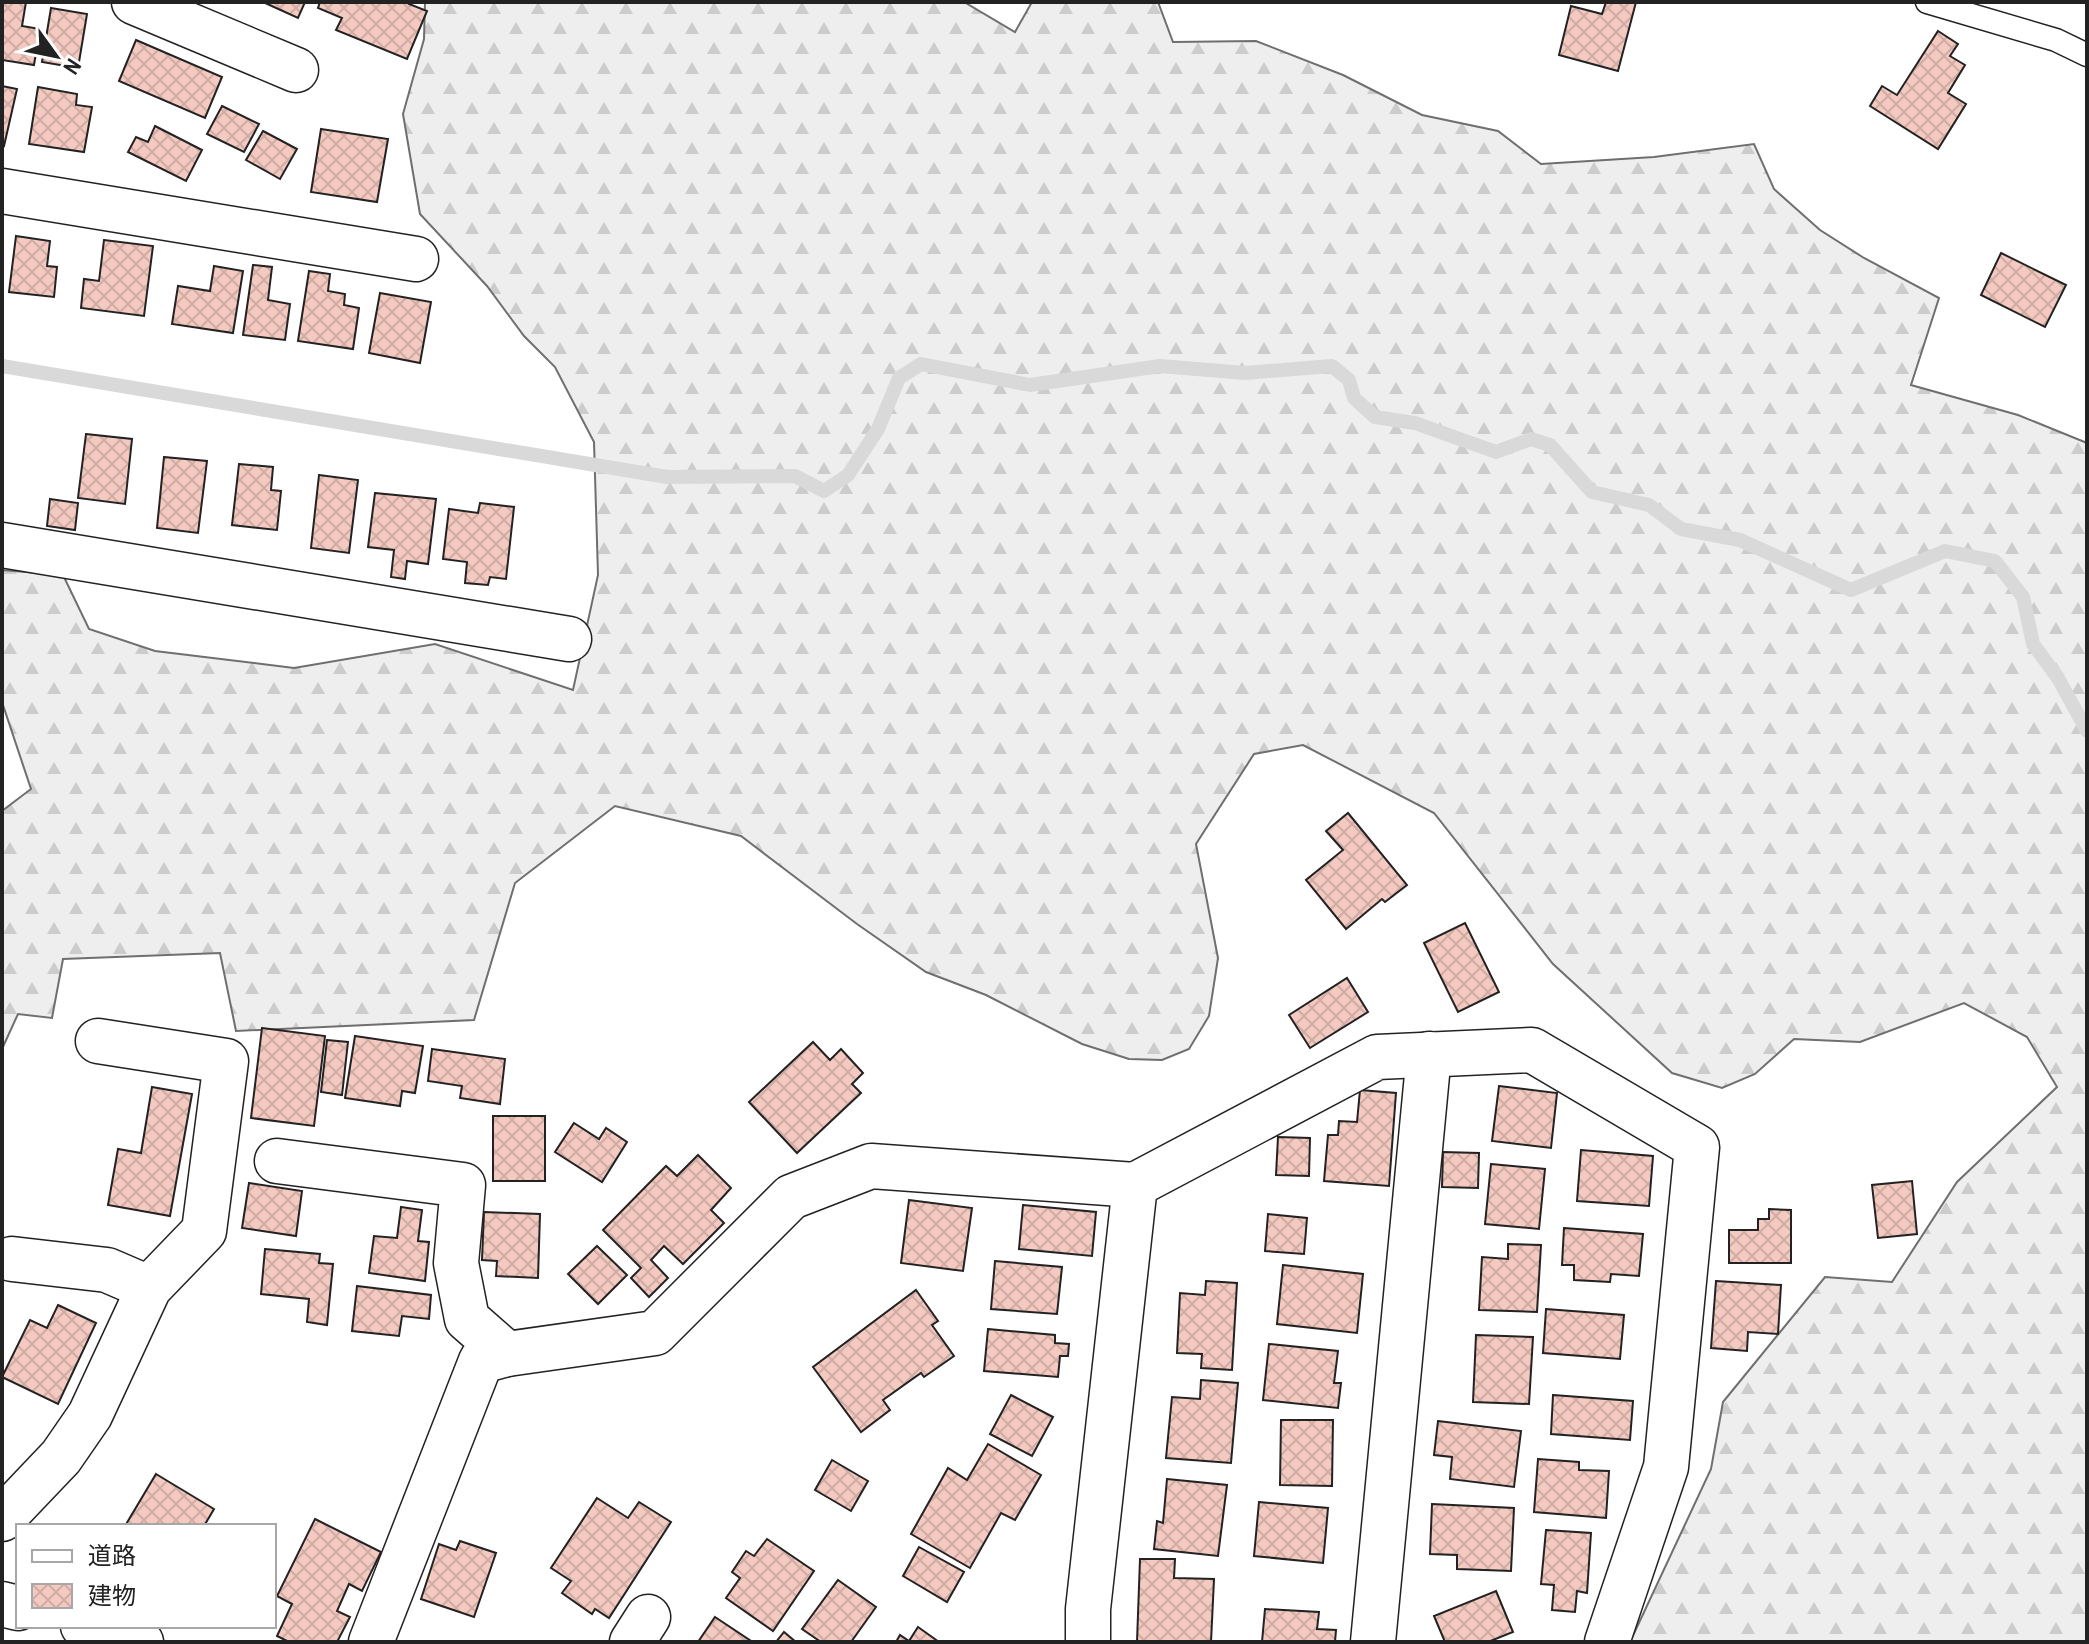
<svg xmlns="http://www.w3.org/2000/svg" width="2089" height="1644" font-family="'Archivo Narrow','Noto Sans JP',sans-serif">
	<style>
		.forest { fill: url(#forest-firs); stroke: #6f6f6f; stroke-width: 2 }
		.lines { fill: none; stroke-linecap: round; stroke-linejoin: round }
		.stream { stroke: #d9d9d9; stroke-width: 14 }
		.building { fill: url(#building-cross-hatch); stroke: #222; stroke-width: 2 }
		.lane-casing { stroke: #222; stroke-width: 25 }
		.street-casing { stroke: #222; stroke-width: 47 }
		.secondary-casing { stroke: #222; stroke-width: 47 }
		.lane { stroke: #fff; stroke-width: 22 }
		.street { stroke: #fff; stroke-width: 44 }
		.secondary { stroke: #fff; stroke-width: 44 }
	</style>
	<defs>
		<pattern id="forest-firs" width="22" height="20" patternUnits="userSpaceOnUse" patternTransform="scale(2)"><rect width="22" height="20" fill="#eee"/><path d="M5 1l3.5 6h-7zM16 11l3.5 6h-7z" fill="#ccc"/></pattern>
		<pattern id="building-cross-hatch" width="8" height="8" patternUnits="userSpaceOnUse" patternTransform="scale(2)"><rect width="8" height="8" fill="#f3c9c0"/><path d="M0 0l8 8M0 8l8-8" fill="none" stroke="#d0aca5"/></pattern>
	</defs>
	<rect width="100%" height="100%" fill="#fff"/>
	<polygon class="forest" points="425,2 964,2 1015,32 1032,2 1158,2 1173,42 1256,41 1343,75 1422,115 1498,131 1541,164 1654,157 1754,144 1774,189 1820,230 1864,258 1939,298 1911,385 2018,415 2087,443 2087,1642 1630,1642 1711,1469 1723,1402 1825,1277 1892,1282 1957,1182 2057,1087 2027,1037 1964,1003 1860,1042 1794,1039 1755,1074 1722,1088 1672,1073 1553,964 1434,813 1303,745 1254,754 1196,844 1218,958 1209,1016 1189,1049 1162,1060 1129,1059 1082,1044 986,995 926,972 857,924 741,836 615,806 515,883 474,1020 236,1031 220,953 63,959 52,1018 18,1014 2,1049 2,811 31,789 2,702 2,570 63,575 89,629 155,651 294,668 435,644 573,690 598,575 594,442 555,367 524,336 487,286 420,214 403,114 424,39"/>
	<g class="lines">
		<polyline class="stream" points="2,366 667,477 795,476 824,491 848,475 878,429 899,378 921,364 1030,385 1160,366 1245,373 1332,366 1349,380 1354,398 1375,417 1415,423 1496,452 1531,439 1550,445 1592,492 1649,505 1681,529 1740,540 1851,590 1945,551 1995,561 2023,597 2033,644 2058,678 2087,731"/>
	</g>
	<g class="building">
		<polygon points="2,2 26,2 22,26 40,29 34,65 2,60"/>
		<polygon points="263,2 305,2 298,18"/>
		<polygon points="320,2 410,2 409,4 427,11 407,59 336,30 342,18 318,8"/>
		<polygon points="1606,2 1636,2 1618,71 1559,55 1571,6 1602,14"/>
		<polygon points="51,8 87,14 78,68 42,62"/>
		<polygon points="1938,31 1958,44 1950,56 1965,65 1948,93 1966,104 1938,149 1870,106 1882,86 1897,95"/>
		<polygon points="136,40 222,77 205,118 119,81"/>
		<polygon points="2,86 17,89 4,146 2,145"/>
		<polygon points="38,87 77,94 76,105 92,107 84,152 29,144"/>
		<polygon points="222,106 259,124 244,152 207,134"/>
		<polygon points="155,126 202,150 186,181 128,152 136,137 148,142"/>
		<polygon points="321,129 388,139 377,202 311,192"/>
		<polygon points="263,131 297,149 280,179 246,160"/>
		<polygon points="16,236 50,241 47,266 57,267 54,297 9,292"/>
		<polygon points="104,240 153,246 144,316 81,308 84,279 99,281"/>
		<polygon points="2001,253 2066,285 2045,327 1981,295"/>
		<polygon points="253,265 272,267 268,300 290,304 285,340 243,335"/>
		<polygon points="214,266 243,271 233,333 172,324 178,286 210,291"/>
		<polygon points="309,271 330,274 328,291 345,294 344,305 359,308 353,349 298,341"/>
		<polygon points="380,293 431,302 420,363 369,353"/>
		<polygon points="86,434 132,439 125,504 78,498"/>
		<polygon points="164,457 207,461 198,533 157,528"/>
		<polygon points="239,464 273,467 271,490 281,491 277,530 232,525"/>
		<polygon points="319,475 358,480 349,553 311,548"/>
		<polygon points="375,493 436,499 428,564 407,561 405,579 391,577 394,550 368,547"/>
		<polygon points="50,499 78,503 75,530 47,526"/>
		<polygon points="480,503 514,507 506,579 490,577 488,585 465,583 467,562 443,559 449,509 478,513"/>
		<polygon points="1348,813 1407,885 1385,902 1382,899 1346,929 1306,880 1343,850 1326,831"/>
		<polygon points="1465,923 1499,992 1458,1012 1424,943"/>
		<polygon points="1347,978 1368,1012 1310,1048 1289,1015"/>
		<polygon points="262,1028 325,1036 314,1126 251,1118"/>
		<polygon points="355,1036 423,1046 415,1093 402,1091 400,1106 345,1098"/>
		<polygon points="327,1040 348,1042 342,1095 321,1092"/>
		<polygon points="813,1042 830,1060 841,1049 863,1073 852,1084 861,1093 797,1153 749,1102"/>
		<polygon points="432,1049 505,1059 500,1104 460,1098 462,1086 428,1081"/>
		<polygon points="1499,1086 1557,1093 1551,1148 1492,1141"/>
		<polygon points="152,1087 192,1094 170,1216 108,1205 118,1149 141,1153"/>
		<polygon points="1360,1090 1396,1093 1389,1186 1324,1181 1328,1135 1338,1135 1339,1121 1357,1122"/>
		<rect x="493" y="1116" width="52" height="65"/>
		<polygon points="574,1123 599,1139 606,1128 627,1142 602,1182 555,1152"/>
		<polygon points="1278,1137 1310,1138 1309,1176 1276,1175"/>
		<polygon points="1581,1150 1653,1156 1649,1206 1577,1201"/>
		<polygon points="1443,1152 1479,1153 1478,1188 1442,1187"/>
		<polygon points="698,1155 731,1188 711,1210 724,1223 683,1264 664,1246 651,1260 668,1278 649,1297 631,1278 641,1268 603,1230 666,1166 677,1176"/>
		<polygon points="1491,1164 1545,1169 1539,1229 1485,1224"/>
		<polygon points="1912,1181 1917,1234 1878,1238 1872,1185"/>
		<polygon points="249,1183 302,1191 296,1236 242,1228"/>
		<polygon points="909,1200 972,1208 963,1271 901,1263"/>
		<polygon points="1023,1205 1096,1212 1092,1256 1019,1249"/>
		<polygon points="401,1207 422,1210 418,1241 429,1242 425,1281 369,1273 374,1236 397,1238"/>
		<polygon points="1769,1209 1791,1210 1791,1263 1729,1263 1729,1230 1758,1230 1758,1219 1769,1219"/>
		<polygon points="484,1212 540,1214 538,1278 496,1276 497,1261 482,1260"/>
		<polygon points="1268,1214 1307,1218 1304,1254 1265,1251"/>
		<polygon points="1564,1228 1643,1234 1639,1276 1611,1274 1610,1282 1574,1280 1574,1265 1562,1265"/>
		<polygon points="1508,1244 1541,1245 1537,1312 1479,1310 1482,1257 1508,1259"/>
		<polygon points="597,1246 627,1275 598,1304 568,1274"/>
		<polygon points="265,1249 320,1254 319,1263 333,1264 327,1325 307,1322 309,1299 261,1294"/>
		<polygon points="995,1261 1062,1267 1057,1314 991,1309"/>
		<polygon points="1283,1265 1363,1274 1357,1333 1277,1324"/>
		<polygon points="1206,1281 1237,1283 1232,1370 1201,1368 1202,1354 1177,1353 1180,1293 1205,1295"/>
		<polygon points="1716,1281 1781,1285 1778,1334 1748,1332 1747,1351 1711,1348"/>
		<polygon points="357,1286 431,1295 429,1319 402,1316 399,1336 352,1331"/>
		<polygon points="916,1290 938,1321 932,1325 954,1356 924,1377 921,1373 883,1400 890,1410 861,1432 813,1367"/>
		<polygon points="58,1305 96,1323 58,1404 2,1377 30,1320 47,1328"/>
		<polygon points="1546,1309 1624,1315 1620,1359 1543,1353"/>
		<polygon points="988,1329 1055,1335 1055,1343 1069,1344 1068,1356 1060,1356 1058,1377 984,1371"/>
		<polygon points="1476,1335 1533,1337 1529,1404 1473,1402"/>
		<polygon points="1269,1344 1338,1351 1334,1383 1341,1383 1338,1408 1263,1400"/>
		<polygon points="1201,1380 1238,1383 1231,1463 1166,1458 1172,1397 1200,1399"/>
		<polygon points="1011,1395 1053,1417 1032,1456 990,1434"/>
		<polygon points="1553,1395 1633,1401 1630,1440 1551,1434"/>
		<polygon points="1281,1420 1333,1420 1332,1486 1280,1485"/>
		<polygon points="1438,1421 1521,1431 1514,1487 1450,1479 1452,1457 1434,1455"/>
		<polygon points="988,1444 1041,1475 1015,1520 1001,1513 970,1568 911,1534 948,1468 967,1480"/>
		<polygon points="1538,1459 1579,1462 1579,1470 1609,1471 1606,1518 1534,1512"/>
		<polygon points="832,1460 868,1481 851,1511 815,1490"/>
		<polygon points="156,1474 214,1509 204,1526 125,1526"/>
		<polygon points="1167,1479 1227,1485 1218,1556 1154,1549 1157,1521 1163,1523"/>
		<polygon points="597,1498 628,1518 639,1502 671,1522 609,1618 595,1609 592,1614 562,1593 571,1581 551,1568"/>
		<polygon points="1259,1502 1328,1508 1323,1563 1254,1556"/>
		<polygon points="1432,1504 1514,1508 1511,1571 1457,1569 1457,1555 1430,1554"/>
		<polygon points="315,1519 381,1552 362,1591 349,1584 337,1611 350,1617 337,1642 289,1642 277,1636 292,1604 277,1596"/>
		<polygon points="1546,1530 1591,1533 1587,1593 1577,1591 1575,1612 1552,1610 1554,1585 1541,1584"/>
		<polygon points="767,1539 814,1571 773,1631 726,1598 740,1578 732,1572 746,1551 754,1556"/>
		<polygon points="460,1541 496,1553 474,1617 421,1599 439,1544 456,1550"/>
		<polygon points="919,1547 964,1572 947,1602 903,1576"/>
		<polygon points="1140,1559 1175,1559 1174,1578 1214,1579 1211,1642 1137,1642"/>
		<polygon points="838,1580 876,1607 851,1642 821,1642 802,1629"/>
		<polygon points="1496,1591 1513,1632 1488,1642 1445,1642 1434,1616"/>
		<polygon points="1265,1609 1319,1612 1317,1629 1336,1630 1335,1642 1262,1642"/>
		<polygon points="715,1617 751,1641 750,1642 698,1642"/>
		<polygon points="918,1627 939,1642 896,1642 900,1635 909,1641"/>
		<polygon points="784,1632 796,1642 776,1642"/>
	</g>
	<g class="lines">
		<g class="lane-casing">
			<polyline id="lane" points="1927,2 2056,40 2087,55"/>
		</g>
		<g class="street-casing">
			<g id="street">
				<polyline points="134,2 296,70"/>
				<polyline points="2,191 416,259"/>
				<polyline points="2,545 569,639"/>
				<polyline points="277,1161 463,1185 456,1263 467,1319 507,1354"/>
				<polyline points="12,1259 107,1270 149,1288"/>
				<polyline points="2,1519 61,1457 90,1415 149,1288 204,1231 226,1061 98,1041"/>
				<polyline points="371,1642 481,1361 507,1354 655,1333 791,1197 871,1166 1135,1185 1377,1057 1532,1050 1697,1147 1666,1467 1607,1642"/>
				<polyline points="632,1642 648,1617"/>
				<polyline points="1088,1642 1088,1609 1135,1185"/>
				<polyline points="1373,1642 1429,1054"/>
			</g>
		</g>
		<g class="secondary-casing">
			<g id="secondary">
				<polyline points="2,1604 18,1608"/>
				<polyline points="83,1626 141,1642"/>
			</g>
		</g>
		<use href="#lane" class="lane"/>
		<use href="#street" class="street"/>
		<use href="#secondary" class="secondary"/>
	</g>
	<rect width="2089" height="1644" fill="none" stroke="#222222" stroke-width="8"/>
	<rect x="16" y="1524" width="260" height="104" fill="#ffffff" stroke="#a7a7a7" stroke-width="2"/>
	<rect x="32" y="1550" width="40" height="12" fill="#ffffff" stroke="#a7a7a7" stroke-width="2"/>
	<text x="88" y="1564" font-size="24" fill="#222222">道路</text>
	<rect x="32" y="1584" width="40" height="24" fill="url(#building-cross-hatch)" stroke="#a7a7a7" stroke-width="2"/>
	<text x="88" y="1604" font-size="24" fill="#222222">建物</text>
	<g transform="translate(56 56) rotate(123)" stroke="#ffffff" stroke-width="6" paint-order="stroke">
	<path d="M0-6L14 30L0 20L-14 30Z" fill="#222222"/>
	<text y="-12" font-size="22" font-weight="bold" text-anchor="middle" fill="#222222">N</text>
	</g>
</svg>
